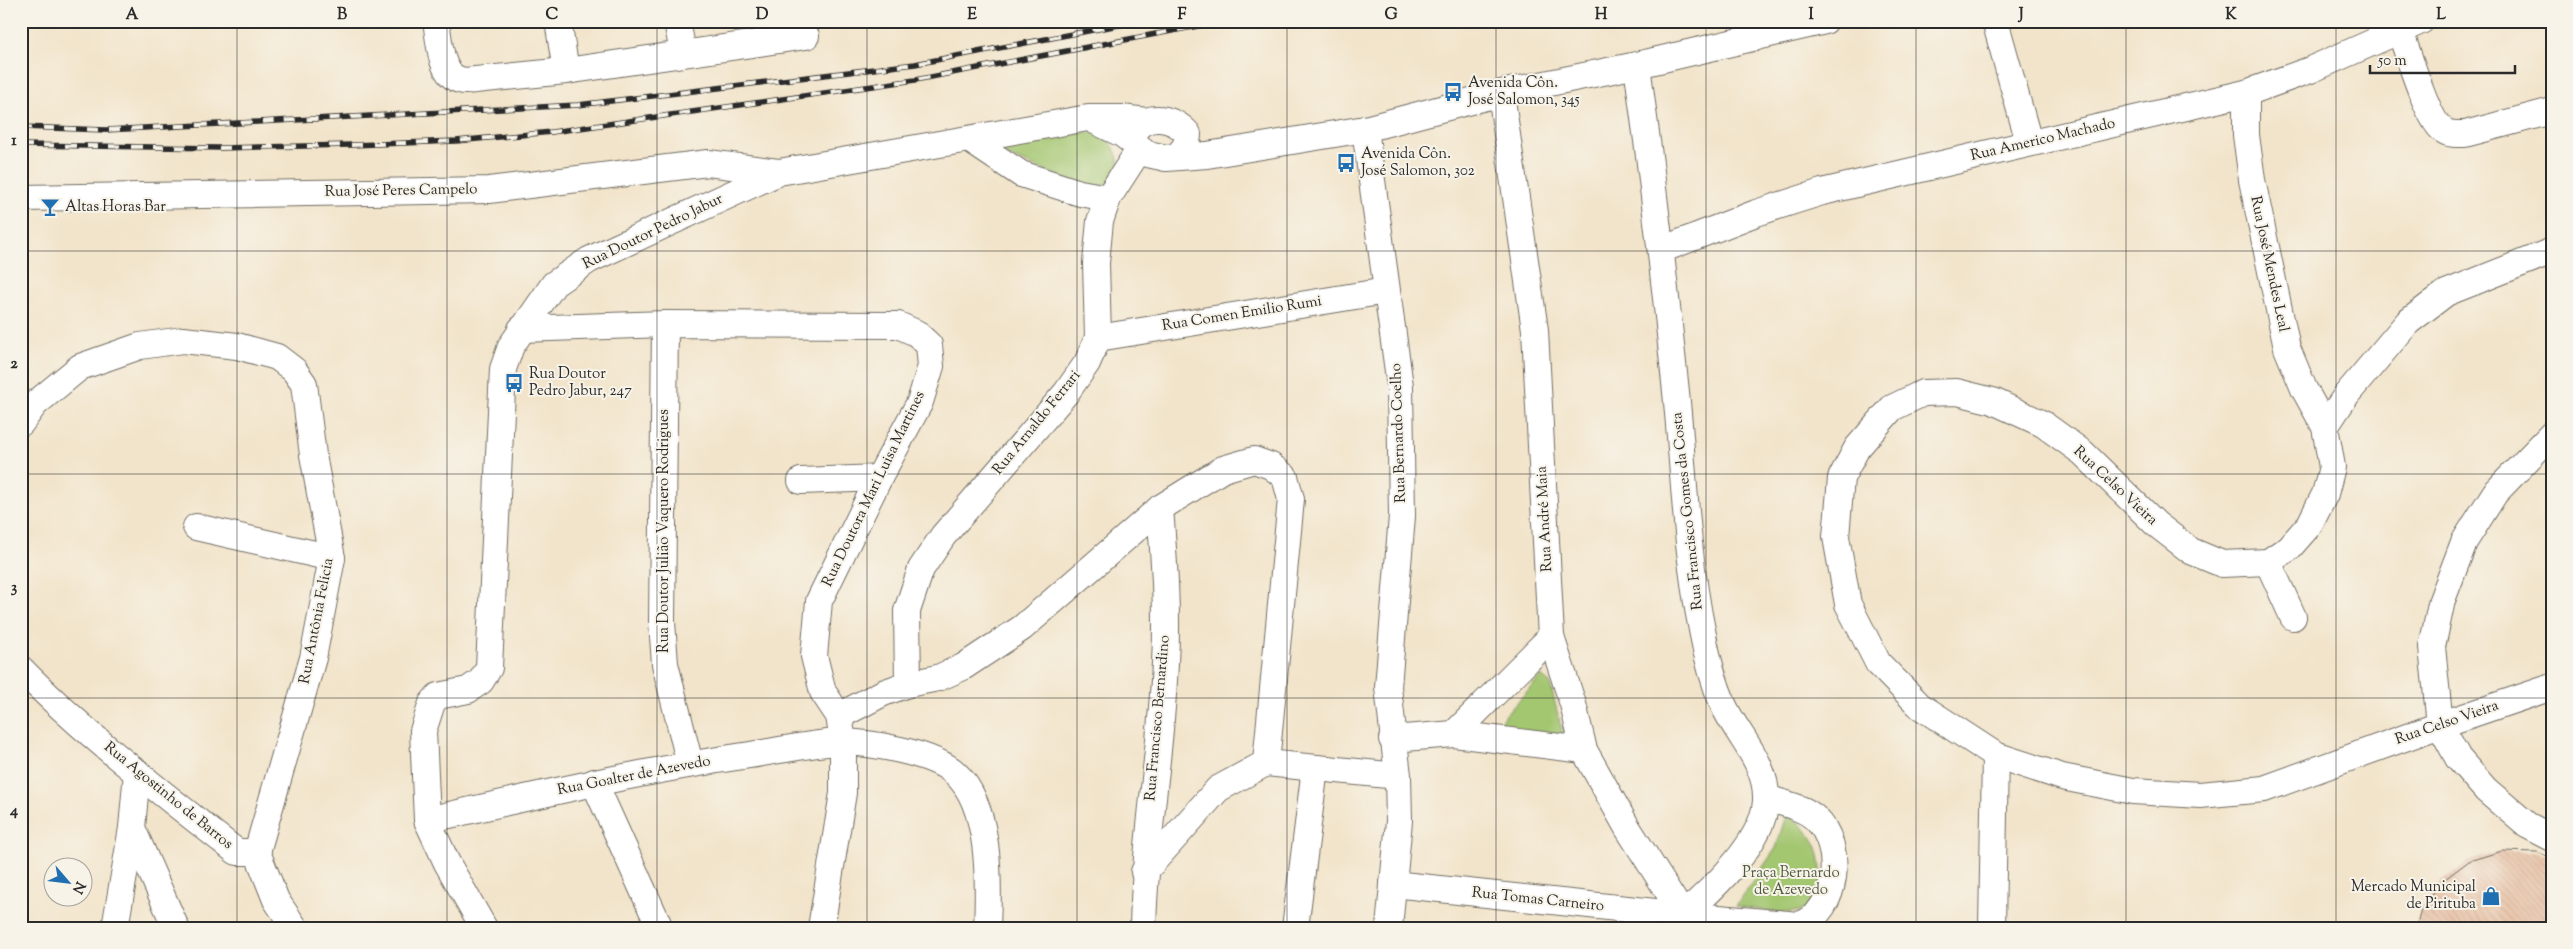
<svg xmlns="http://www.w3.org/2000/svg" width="2573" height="949" font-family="'Sorts Mill Goudy',serif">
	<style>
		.green { fill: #a3c670; stroke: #67784e }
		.building { fill: url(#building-back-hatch) }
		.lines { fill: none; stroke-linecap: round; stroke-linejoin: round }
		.minor-casing { stroke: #716c63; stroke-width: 28 }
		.minor { stroke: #fff; stroke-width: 26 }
		.rail-casing { stroke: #2b2b2b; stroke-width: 5.5 }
		.rail { stroke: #f7f3e8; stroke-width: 4; stroke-dasharray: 11; stroke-linecap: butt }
		.grid { fill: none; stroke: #2b2b2b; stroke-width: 1; stroke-opacity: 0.55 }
		.labels { text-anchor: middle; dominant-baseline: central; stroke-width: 4; stroke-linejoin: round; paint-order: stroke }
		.poi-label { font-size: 15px; fill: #2b2b2b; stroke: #f7f3e8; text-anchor: start }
		.street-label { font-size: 15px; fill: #2b2b2b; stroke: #f7f3e8 }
		.park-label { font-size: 15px; fill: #4f5a40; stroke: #f7f3e8 }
		.neatline { fill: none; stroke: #2b2b2b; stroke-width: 2 }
		.grid-label { font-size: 16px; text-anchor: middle; font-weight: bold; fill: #2b2b2b }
	</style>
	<defs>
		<pattern id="building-back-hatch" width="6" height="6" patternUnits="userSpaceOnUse" patternTransform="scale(1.25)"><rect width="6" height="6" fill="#e5b493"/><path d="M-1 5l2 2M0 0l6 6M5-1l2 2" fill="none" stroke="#ba9378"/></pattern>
	</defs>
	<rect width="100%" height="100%" fill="#f7f3e8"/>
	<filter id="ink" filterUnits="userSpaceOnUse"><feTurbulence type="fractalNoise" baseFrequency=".02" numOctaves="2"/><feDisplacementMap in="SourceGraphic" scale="10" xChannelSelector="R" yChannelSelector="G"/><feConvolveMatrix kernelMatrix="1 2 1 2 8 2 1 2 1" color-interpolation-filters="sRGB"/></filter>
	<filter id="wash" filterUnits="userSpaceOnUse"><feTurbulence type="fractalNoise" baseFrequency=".0096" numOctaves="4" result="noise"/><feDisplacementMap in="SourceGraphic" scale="20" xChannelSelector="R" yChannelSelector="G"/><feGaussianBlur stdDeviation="1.12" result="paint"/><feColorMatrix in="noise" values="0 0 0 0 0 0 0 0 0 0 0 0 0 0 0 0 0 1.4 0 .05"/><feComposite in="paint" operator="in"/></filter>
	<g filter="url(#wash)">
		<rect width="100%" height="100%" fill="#f2e4ca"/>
		<g class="green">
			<path d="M1096,132C1111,140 1116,147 1119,164L1107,184L1091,189L991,149L1075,133Z"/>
			<polygon points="1541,676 1550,683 1563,735 1492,730"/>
			<path d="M1786,815H1791C1820,843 1820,848 1822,888L1803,911L1779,913L1736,906L1776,848Z"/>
		</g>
		<g id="blocks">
			<polygon class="building" points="2502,851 2537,852 2552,858 2552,928 2416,928 2421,910 2441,882 2469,861"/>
		</g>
	</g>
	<g filter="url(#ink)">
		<use href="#blocks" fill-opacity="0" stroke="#716c63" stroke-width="1"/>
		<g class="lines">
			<g class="minor-casing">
				<g id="minor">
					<path d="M436,21C440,42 439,79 465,81L566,71L806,36"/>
					<polyline points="558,21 566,71"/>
					<polyline points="677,21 683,53"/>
					<polyline points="1995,21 2029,142"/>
					<path d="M2400,31C2407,50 2428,121 2443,130C2449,135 2458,134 2465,134L2552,111"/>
					<path d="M1637,65C1652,174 1665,283 1676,392C1684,471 1686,552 1702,630C1706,652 1714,683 1723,704C1737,736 1768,763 1766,801C1763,843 1713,889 1683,915"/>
					<polyline points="1501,93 1535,330 1551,637 1573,704 1584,750 1627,827 1683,915"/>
					<polyline points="2246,93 2246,135 2252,180 2287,348 2304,389 2325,427 2332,467 2325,494 2310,524 2289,548 2268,562 2222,564 2191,551 2156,524 2083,453 2043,424 1993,401 1957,392 1923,393 1892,408 1857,448 1841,478 1836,537 1848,604 1878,663 1920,706 1995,755 2062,777 2133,791 2200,795 2264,789 2440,725 2552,687"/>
					<polyline points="1095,121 1122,134 1148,154 1166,158 1207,155 1365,129 1501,93 1637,65 1825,21"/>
					<polyline points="1365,129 1400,386 1402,516 1388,687 1398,776 1399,821 1389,928"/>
					<path d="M1135,132C1146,111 1175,118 1188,134C1188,145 1183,150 1176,157"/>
					<polyline points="970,140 1021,174 1080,193 1108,198"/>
					<polyline points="21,198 489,190 708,163 778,172"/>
					<polyline points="1661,250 1756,213 1822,192 2246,93 2310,70 2421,21"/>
					<polyline points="665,324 662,622 665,664 690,764"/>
					<polyline points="521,329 665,324 898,325 916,333 929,345 931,366 920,402 879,478 819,601 814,656 823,692 839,716 843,742 843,793 821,928"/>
					<polyline points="1098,338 1386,291"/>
					<polyline points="21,423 35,404 80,367 140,346 183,340 237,346 277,357 294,370 304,384 313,455 332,558 313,658 257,852"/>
					<polyline points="2325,427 2347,394 2408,322 2446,293 2552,251"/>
					<polyline points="2552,434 2495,493 2464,542 2442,600 2432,647 2440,725 2458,758 2486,790 2527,825 2552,838"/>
					<polyline points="801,481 879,478"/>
					<polyline points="196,527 332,558"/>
					<polyline points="2268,562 2293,617"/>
					<path d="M21,669C87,736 163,794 237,852H257L276,900L295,928"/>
					<polyline points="908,684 907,611 921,569 943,536 1066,393 1087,363 1098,338 1096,263 1100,221 1108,198 1139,150"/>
					<polyline points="839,716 883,693 908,684 938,678 963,667 1022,628 1160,508 1223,469 1254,460 1271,466 1285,477 1291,499 1266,763"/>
					<polyline points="1454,734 1551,637"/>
					<polyline points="1392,739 1454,734 1584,750"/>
					<polyline points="594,782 660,928"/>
					<path d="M427,820C534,796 641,771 750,755C777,751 817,742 843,742C873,743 933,753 955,773C991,805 989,883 987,928"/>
					<polyline points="132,828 176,928"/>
					<polyline points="1144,872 1218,789 1266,763 1398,776"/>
					<path d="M1393,884L1683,915L1799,925C1839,912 1844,845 1816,819C1804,807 1782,803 1766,798"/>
					<polyline points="115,928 132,828 137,772"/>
					<polyline points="484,928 447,863 427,820 423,731 432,703 438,696 468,690 481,681 489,668 503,369 511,346 554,284 589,260 779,172 1088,118 1122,118 1146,121"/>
					<path d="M1143,928C1145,838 1161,752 1165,663C1168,611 1164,560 1160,508"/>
					<polyline points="1295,928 1315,768"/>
					<polyline points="1992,928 1995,755"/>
				</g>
			</g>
			<use href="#minor" class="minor"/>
			<g class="rail-casing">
				<g id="rail">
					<polyline points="21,127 106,130 578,105 915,64 1140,21"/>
					<polyline points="21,145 220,148 352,145 456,141 552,132 915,80 1224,21"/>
				</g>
			</g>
			<use href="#rail" class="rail"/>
		</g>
	</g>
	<path class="grid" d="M237,21V928M447,21V928M657,21V928M867,21V928M1077,21V928M1287,21V928M1496,21V928M1706,21V928M1916,21V928M2126,21V928M2336,21V928M21,251H2552M21,474H2552M21,698H2552"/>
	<defs>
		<g id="bus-bare" transform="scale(1.5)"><path d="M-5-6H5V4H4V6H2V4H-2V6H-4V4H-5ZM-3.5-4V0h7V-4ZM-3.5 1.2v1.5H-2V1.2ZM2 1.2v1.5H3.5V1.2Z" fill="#1f6fb2" stroke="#f7f3e8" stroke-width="2.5" paint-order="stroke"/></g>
		<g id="bar-bare" transform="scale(1.5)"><path d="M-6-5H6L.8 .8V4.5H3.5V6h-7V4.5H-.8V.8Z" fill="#1f6fb2" stroke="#f7f3e8" stroke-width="2.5" paint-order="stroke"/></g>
		<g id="shop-bare" transform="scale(1.5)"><path d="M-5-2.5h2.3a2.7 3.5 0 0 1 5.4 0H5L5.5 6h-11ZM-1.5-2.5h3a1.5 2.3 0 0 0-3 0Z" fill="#1f6fb2" stroke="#f7f3e8" stroke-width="2.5" paint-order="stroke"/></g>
	</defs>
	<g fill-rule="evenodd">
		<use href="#bus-bare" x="1453" y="92"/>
		<use href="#bus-bare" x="1346" y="163"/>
		<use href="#bar-bare" x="50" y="207"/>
		<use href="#bus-bare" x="514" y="383"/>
		<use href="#shop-bare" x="2491" y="896"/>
	</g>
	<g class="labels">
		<g class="poi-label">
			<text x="1468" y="83">Avenida Côn.<tspan x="1468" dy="17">José Salomon, 345</tspan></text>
			<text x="1361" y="154">Avenida Côn.<tspan x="1361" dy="17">José Salomon, 302</tspan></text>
			<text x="65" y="207">Altas Horas Bar</text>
			<text x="529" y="374">Rua Doutor<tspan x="529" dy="17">Pedro Jabur, 247</tspan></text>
			<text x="2476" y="887" text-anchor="end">Mercado Municipal<tspan x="2476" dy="17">de Pirituba</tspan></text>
		</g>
		<g class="street-label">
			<text transform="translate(2043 140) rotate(-13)">Rua Americo Machado</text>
			<text transform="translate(401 191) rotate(-1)">Rua José Peres Campelo</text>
			<text transform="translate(653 232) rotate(-26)">Rua Doutor Pedro Jabur</text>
			<text transform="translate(2269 264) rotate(78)">Rua José Mendes Leal</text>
			<text transform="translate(1242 314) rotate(-9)">Rua Comen Emilio Rumi</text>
			<text transform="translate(1037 423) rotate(-51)">Rua Arnaldo Ferrari</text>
			<text transform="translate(1399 433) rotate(-92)">Rua Bernardo Coelho</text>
			<text transform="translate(2115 486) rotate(43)">Rua Celso Vieira</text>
			<text transform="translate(874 489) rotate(-64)">Rua Doutora Mari Luisa Martines</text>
			<text transform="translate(1688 511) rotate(-96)">Rua Francisco Gomes da Costa</text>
			<text transform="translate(1545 519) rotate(-93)">Rua André Maia</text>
			<text transform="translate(664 531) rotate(-90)">Rua Doutor Julião Vaquero Rodrigues</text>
			<text transform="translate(317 621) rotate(-79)">Rua Antônia Felicia</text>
			<text transform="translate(1158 718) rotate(-85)">Rua Francisco Bernardino</text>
			<text transform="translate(2447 723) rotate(-19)">Rua Celso Vieira</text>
			<text transform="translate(634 776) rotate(-11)">Rua Goalter de Azevedo</text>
			<text transform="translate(168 796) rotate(39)">Rua Agostinho de Barros</text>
			<text transform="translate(1538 900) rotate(6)">Rua Tomas Carneiro</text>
		</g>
		<g class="park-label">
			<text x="1791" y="873">Praça Bernardo<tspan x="1791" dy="17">de Azevedo</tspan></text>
		</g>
	</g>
	<rect width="2573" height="949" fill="none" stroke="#f7f3e8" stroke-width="55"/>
	<g transform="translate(68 882) rotate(118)"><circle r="24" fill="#f7f3e8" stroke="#a5a39c"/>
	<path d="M0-4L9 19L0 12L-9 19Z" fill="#1f6fb2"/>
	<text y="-8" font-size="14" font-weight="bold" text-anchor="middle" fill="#2b2b2b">N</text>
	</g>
	<path d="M2370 65v8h145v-8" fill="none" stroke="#2b2b2b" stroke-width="2.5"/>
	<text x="2378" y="65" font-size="15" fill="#2b2b2b" stroke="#f7f3e8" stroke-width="4" paint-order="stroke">50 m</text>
	<rect x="28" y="28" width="2518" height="894" class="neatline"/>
	<g class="grid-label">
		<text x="132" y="19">A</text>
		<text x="342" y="19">B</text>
		<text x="552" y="19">C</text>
		<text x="762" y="19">D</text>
		<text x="972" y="19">E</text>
		<text x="1182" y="19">F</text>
		<text x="1391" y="19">G</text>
		<text x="1601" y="19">H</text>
		<text x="1811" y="19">I</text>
		<text x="2021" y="19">J</text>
		<text x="2231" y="19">K</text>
		<text x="2441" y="19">L</text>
		<text x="14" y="145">1</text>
		<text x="14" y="368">2</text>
		<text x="14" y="592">3</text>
		<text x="14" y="815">4</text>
	</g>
</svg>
